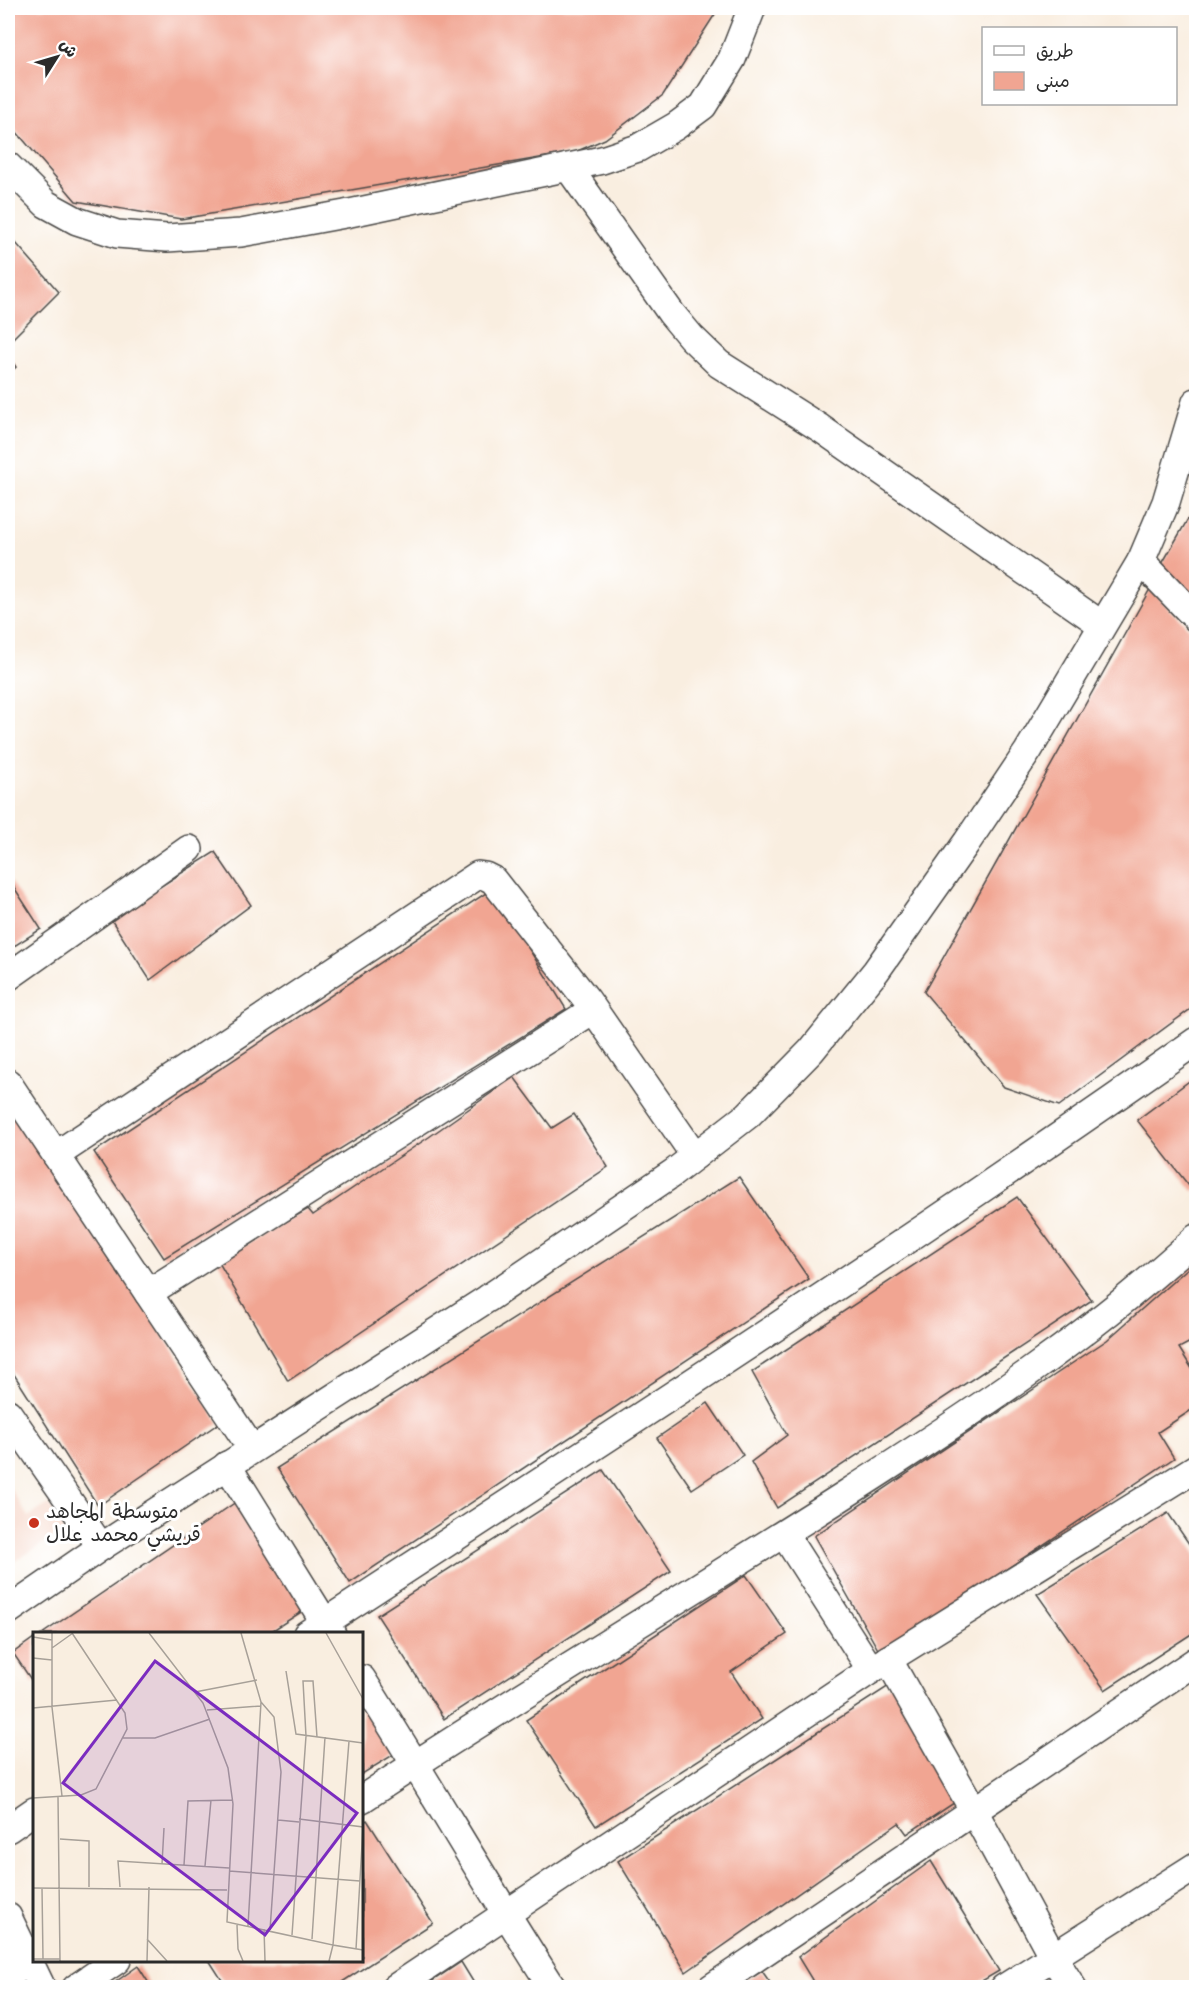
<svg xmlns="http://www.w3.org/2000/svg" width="1204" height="1995" font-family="'Architects Daughter','Playpen Sans Arabic',sans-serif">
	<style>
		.built { fill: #f5d2c2 }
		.building { fill: #f1a592 }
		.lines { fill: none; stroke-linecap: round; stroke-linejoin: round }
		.street-casing { stroke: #4a4846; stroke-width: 30 }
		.street { stroke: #fff; stroke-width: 27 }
		.poi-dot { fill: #c8321e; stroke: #fff; stroke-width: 2 }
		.labels { text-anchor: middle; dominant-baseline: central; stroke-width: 6; stroke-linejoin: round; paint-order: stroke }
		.poi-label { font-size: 20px; fill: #2b2b2b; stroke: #fff; text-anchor: start }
		.inset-road { fill: none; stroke: #a7a098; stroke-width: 1.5 }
		.view { fill: #7b2cbf; fill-opacity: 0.15; stroke: #7b2cbf; stroke-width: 3 }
		.inset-edge { fill: none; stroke: #2b2b2b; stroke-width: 3 }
	</style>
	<rect width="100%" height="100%" fill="#fff"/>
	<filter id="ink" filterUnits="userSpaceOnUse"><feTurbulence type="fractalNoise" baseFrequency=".0167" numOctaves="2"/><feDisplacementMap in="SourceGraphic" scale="12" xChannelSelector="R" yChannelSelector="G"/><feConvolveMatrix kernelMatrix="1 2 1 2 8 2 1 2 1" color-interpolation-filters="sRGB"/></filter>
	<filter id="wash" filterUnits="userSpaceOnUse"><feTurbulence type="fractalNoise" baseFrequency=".008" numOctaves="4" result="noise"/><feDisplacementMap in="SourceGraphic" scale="24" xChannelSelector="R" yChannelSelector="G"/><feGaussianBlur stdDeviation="1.35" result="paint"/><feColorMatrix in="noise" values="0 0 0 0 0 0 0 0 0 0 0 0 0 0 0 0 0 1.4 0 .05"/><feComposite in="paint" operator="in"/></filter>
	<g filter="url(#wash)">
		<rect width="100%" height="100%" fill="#f9eee0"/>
		<polygon class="built" points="8,1484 28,1517 49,1504 64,1530 8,1566"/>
		<g id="blocks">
			<g class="building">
				<polygon points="8,8 719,8 663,95 605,139 575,152 181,219 76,201 8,122"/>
				<polygon points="8,234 59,292 8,343"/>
				<polygon points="8,355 16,367 8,374"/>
				<polygon points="1196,505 1196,606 1159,569"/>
				<polygon points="1150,589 1196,635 1196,1005 1059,1106 1004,1087 924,992"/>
				<polygon points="215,852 251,905 150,980 110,918"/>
				<polygon points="8,878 41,929 8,950"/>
				<polygon points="492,889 566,1009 164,1258 94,1152"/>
				<polygon points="1196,1076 1196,1189 1193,1191 1137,1120"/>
				<polygon points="514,1077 552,1128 574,1114 608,1167 288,1381 218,1261 308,1209 313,1215 429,1137"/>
				<polygon points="8,1093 219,1423 98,1506 8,1365"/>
				<polygon points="739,1177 809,1279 350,1583 277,1468"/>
				<polygon points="1017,1197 1092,1300 777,1508 751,1462 787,1435 752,1372"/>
				<polygon points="1196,1261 1196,1339 1179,1348 1196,1375 1196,1407 1158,1432 1174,1458 880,1653 814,1536 1107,1340"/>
				<polygon points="708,1403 743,1455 692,1489 657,1438"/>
				<polygon points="603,1470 671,1571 444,1719 377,1615"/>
				<polygon points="236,1502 309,1607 267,1634 42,1634"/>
				<polygon points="1168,1513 1196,1554 1196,1631 1105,1690 1037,1594"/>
				<polygon points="746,1575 787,1634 731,1672 762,1719 596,1826 526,1720"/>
				<polygon points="34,1638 34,1684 13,1653"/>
				<polygon points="892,1684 960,1799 907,1834 899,1823 686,1972 618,1861"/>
				<polygon points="362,1693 398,1752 362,1774"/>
				<polygon points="367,1820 433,1923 333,1988 227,1988 209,1960 362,1960 362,1823"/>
				<polygon points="931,1861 999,1971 970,1988 817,1988 798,1957"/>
				<polygon points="461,1962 477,1988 422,1988"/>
				<polygon points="138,1966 152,1988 107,1988"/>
				<polygon points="762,1971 774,1988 735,1988"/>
			</g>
		</g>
	</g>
	<g filter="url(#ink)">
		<use href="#blocks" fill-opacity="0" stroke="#4a4846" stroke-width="1.5"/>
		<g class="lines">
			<g class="street-casing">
				<g id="street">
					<polyline points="8,166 46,204 77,221 117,234 167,238 241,233 345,214 550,171 602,160 638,148 676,126 703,106 732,59 752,8"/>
					<polyline points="568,167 671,313 691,337 719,364 820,428 1102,625"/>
					<polyline points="1141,561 1196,618"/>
					<polyline points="8,977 189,849"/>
					<polyline points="8,1083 252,1449"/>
					<polyline points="56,1155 478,875 485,876 493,880 587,1000 695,1156"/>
					<polyline points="148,1293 593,1010"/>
					<polyline points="8,1413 101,1547"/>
					<polyline points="227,1465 332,1634"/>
					<polyline points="784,1534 871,1670"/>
					<polyline points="8,1611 101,1547 487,1299 673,1173 748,1115 811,1051 876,971 967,842 1028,751 1141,561 1166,502 1196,402"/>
					<path d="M307,1634C606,1439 905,1246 1196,1041"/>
					<polyline points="888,1659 974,1811 1052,1955 1073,1988"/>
					<path d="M362,1679C427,1781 487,1886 553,1988"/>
					<path d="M362,1799C521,1694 685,1597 846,1494C968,1416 1089,1337 1196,1238"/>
					<polyline points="8,1829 34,1811"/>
					<polyline points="8,1917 42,1988"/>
					<polyline points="8,1977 28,1959"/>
					<polyline points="76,1988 117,1960"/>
					<polyline points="395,1988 871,1670 1196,1468"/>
					<polyline points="711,1988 1196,1661"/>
					<polyline points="1004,1988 1196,1866"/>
				</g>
			</g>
			<use href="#street" class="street"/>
		</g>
	</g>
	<circle class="poi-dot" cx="34" cy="1523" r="6"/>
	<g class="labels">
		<g class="poi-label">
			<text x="46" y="1512">متوسطة المجاهد<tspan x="46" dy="23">قريشي محمد علال</tspan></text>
		</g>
	</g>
	<g transform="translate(33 1632)">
		<rect width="330" height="330" fill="#f9eee0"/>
		<path class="inset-road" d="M19,1V75L29,164M116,1L170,71L195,136L200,172L194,290L300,313L296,329M208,1L228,70L215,294M293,1L330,67M0,5L19,8M19,16L40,1M0,26L19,28M253,39L263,102L330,111M162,60L224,48M228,70L241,85L248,140L237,298M0,76L84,68M174,78L228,74M90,106H122L177,87M316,109L300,313L330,318M25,165L27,329M0,166L48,163L63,157L94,97L92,81L39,1M266,187L330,195L323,317M245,188L266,190M27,207L56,209V255M129,232L131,196M151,233L155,169L200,168M172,234L178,168M196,239L327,249M87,255L85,229L196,236M0,256L194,258M9,256L10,327M204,293L205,317L210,329M231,297L232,329M259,303L273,104L270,49H280L284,105M114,307L134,329M279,307L292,105M0,327H27M114,329L116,255"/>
		<path class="view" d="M122,29L324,181L232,303L30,151Z"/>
		<rect width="330" height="330" class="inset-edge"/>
	</g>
	<rect width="1204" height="1995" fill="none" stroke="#fff" stroke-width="30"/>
	<rect x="982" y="27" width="195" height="78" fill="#ffffff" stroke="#aaaaaa" stroke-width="1.5"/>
	<rect x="994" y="46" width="30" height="9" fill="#ffffff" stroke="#aaaaaa" stroke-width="1.5"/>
	<text x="1036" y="57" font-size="18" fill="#2b2b2b">طريق</text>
	<rect x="994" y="72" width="30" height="18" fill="#f1a592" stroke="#aaaaaa" stroke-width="1.5"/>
	<text x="1036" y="87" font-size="18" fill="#2b2b2b">مبنى</text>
	<g transform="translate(57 57) rotate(53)" stroke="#ffffff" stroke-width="4.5" paint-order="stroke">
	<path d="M0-4.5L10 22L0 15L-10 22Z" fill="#2b2b2b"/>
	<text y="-9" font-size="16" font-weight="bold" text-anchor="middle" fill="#2b2b2b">ش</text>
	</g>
</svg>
